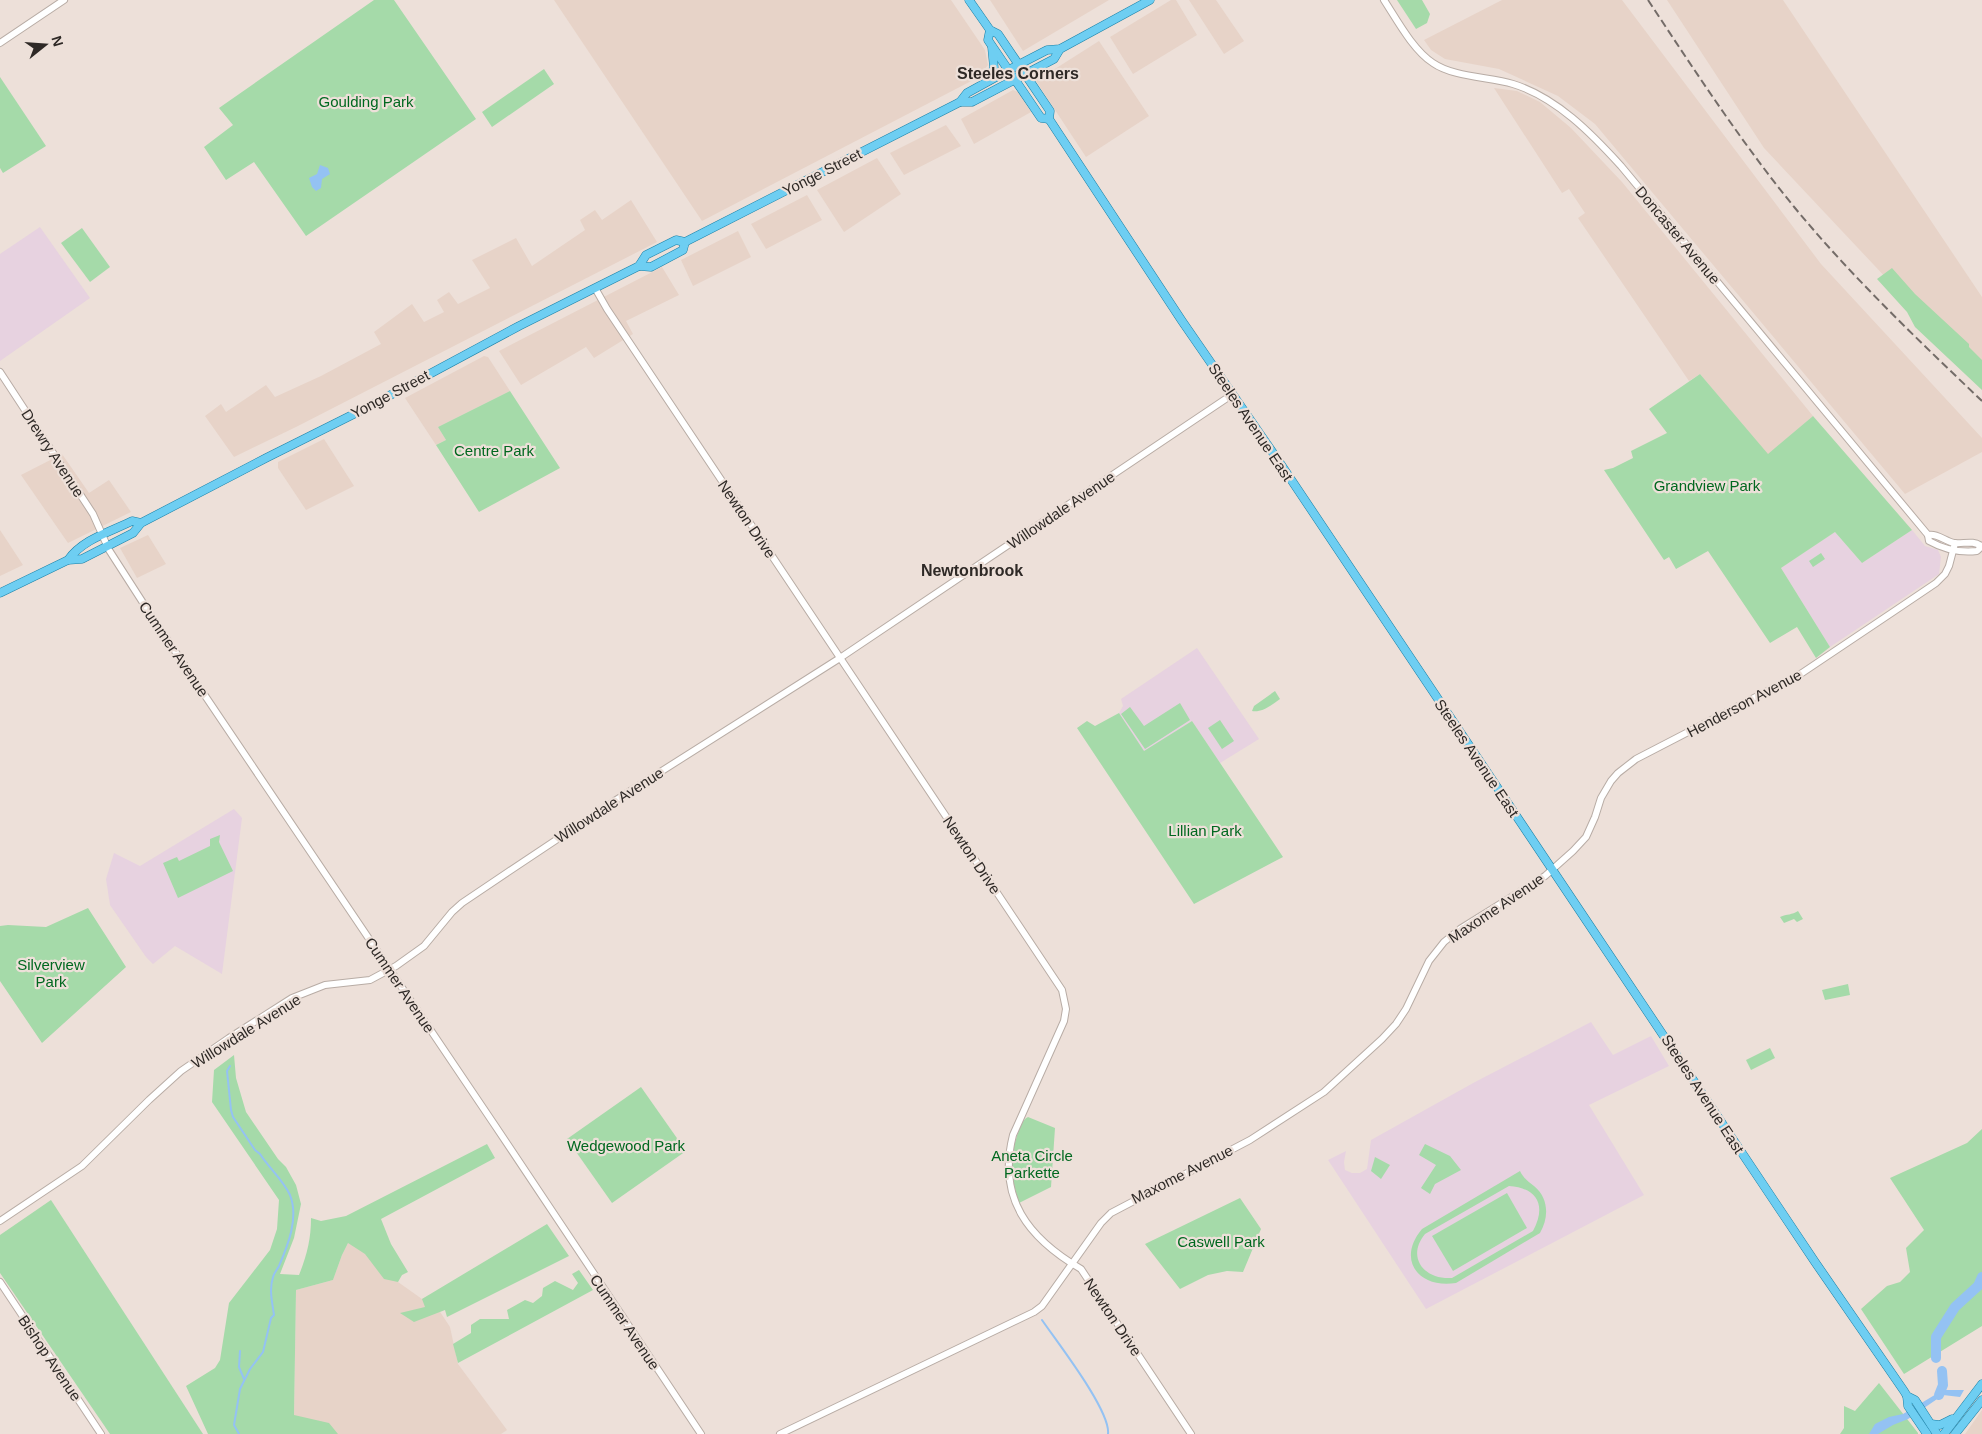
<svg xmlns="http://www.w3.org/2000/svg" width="1982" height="1434" font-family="Arial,sans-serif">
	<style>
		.built { fill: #e7d3c8 }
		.education { fill: #e7d2e0 }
		.green { fill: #a5daa9; fill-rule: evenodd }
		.water { fill: #94c2f3 }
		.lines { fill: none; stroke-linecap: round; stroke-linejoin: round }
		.stream { stroke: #94c2f3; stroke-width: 2 }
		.river { stroke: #94c2f3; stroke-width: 10 }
		.minor-casing { stroke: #b8aca5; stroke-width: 8 }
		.major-casing { stroke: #197fa5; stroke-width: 9 }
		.minor { stroke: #fff; stroke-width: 6 }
		.major { stroke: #6ecef2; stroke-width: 8 }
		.rail { stroke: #746c68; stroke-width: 2; stroke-dasharray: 8 4; stroke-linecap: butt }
		.labels { text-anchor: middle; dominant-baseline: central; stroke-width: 4.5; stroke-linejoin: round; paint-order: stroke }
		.park-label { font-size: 15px; fill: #00681f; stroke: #ede0d9 }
		.street-label { font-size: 15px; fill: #2e2926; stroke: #ede0d9 }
		.neighbourhood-label { font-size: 16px; font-weight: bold; fill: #2e2926; stroke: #ede0d9 }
	</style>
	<rect width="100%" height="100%" fill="#ede0d9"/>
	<g class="built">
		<polygon points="554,0 951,0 985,50 988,65 979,77 702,221"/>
		<polygon points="990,0 1109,0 1023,51"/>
		<polygon points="1171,0 1176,0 1197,35 1133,74 1110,37"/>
		<polygon points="1189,0 1216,0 1244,41 1224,54"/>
		<polygon points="1502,0 1622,0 1821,264 1982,438 1982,452 1905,494 1595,124 1558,96 1499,69 1445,59 1431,50 1424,40"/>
		<polygon points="1667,0 1783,0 1982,297 1982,380 1764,148"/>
		<polygon points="1099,41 1149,116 1086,157 1036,81"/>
		<polygon points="1494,88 1517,91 1540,102 1571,128 1622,182 1813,416 1768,455 1700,374 1689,381 1578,218 1585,213 1569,189 1562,193"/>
		<polygon points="1013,90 1018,92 1031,112 974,144 961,119"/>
		<polygon points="946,125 961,146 904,175 890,153"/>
		<polygon points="877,158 901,194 844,232 817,190"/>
		<polygon points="807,195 822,220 766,249 751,224"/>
		<polygon points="631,200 657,242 296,427 234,457 205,416 221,404 226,412 266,385 275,397 321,376 381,344 374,332 412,304 424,322 444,312 437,300 449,292 458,304 490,288 472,260 516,238 532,266 585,230 580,220 595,210 602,220"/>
		<polygon points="738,231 751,257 693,286 681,260"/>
		<polygon points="662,267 679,295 626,321 633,334 594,358 586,347 521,385 499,351"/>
		<polygon points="484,356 488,357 510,391 438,427 446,440 436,445 405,398"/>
		<polygon points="324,439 354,486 306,510 278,468 278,462"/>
		<polygon points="62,454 89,493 109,480 131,512 68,543 21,475"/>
		<polygon points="0,530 23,565 0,576"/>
		<polygon points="148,535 166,564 137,578 120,548"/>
		<polygon points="348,1243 371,1249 398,1282 422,1299 429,1295 450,1327 458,1364 507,1430 501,1434 338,1434 294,1416 296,1290 333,1280 342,1255"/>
		<polygon points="1982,1410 1982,1434 1965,1434"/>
	</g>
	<g class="education">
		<polygon points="40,227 90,298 0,361 0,254"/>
		<polygon points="1912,530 1925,546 1938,550 1941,557 1939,574 1830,647 1781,568 1835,532 1862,563"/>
		<polygon points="1197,648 1259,739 1220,763 1192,721 1144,752 1119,713 1123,706 1121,699"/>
		<polygon points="234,809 242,818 222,974 175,946 153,964 146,957 110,905 106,879 114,853 140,866"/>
		<polygon points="1591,1022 1613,1055 1651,1036 1669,1066 1589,1105 1644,1195 1426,1309 1328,1160 1346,1151 1344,1162 1345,1170 1352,1173 1360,1173 1367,1169 1371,1140 1475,1082"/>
	</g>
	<g class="green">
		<polygon points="374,0 394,0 476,119 306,236 254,162 226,180 204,147 233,125 219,108"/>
		<polygon points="1397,0 1422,0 1430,14 1427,23 1416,29"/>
		<polygon points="544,69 554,84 492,127 482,112"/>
		<polygon points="0,77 46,146 3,173 0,168"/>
		<polygon points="82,228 110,267 90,282 61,243"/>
		<polygon points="1892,268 1915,294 1969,344 1969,347 1982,360 1982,390 1915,327 1907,312 1877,279"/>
		<polygon points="1700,374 1768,454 1813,416 1912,530 1862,563 1835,532 1781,568 1830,647 1816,658 1797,627 1770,643 1708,551 1676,569 1669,557 1664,560 1604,470 1613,468 1633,458 1631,451 1667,433 1649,409"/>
		<polygon points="510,391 560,468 479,512 436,445 446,440 438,427"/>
		<polygon points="1821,553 1825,559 1813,567 1809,561"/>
		<path d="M1275,691L1280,699C1272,705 1261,713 1252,711L1254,706Z"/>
		<polygon points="1180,703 1190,720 1145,749 1121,714 1130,707 1144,726"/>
		<polygon points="1119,713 1144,751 1192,721 1283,857 1194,904 1077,728 1087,721 1095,726"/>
		<polygon points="1220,720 1234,741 1222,749 1208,728"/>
		<polygon points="220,835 219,842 233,871 178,898 163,863 177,857 179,861 210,846 210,839"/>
		<polygon points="88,908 126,967 42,1043 0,981 0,926 8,925 46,927"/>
		<path d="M1798,911L1803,919L1797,922L1794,919L1784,923L1780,917C1787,914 1792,915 1798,911Z"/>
		<polygon points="1848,984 1850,995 1825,1000 1822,990"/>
		<polygon points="1770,1048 1775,1058 1751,1070 1746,1060"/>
		<path d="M234,1055L236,1078L246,1112L278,1159L286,1167L296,1185L301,1204L294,1238L280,1274L299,1275C307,1255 311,1239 311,1218L321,1221L346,1216L487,1144L495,1158L381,1219L391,1244L408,1272L402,1275L398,1282L384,1279L365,1254L348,1243L342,1255L333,1280L296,1290L294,1415L329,1423L338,1434H208L186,1386L215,1368L220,1360L229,1303L270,1250L277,1229L279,1200L212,1102L214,1070Z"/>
		<polygon points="641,1087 686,1151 612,1203 567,1139"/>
		<path d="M1028,1117L1055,1128L1051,1187L1019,1203C1011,1179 1009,1157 1018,1133C1020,1127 1022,1120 1028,1117Z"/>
		<polygon points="1982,1129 1982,1326 1904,1374 1861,1309 1887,1286 1900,1282 1910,1272 1906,1248 1924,1230 1890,1178 1967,1143"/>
		<polygon points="1425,1144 1450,1156 1461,1170 1435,1184 1430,1194 1421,1188 1436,1165 1419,1155"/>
		<polygon points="1375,1157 1390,1165 1381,1179 1371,1171"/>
		<path d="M1520,1171C1524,1179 1528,1181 1534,1186C1549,1198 1549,1218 1540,1233L1456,1283C1419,1289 1396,1260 1422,1229ZM1509,1186C1537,1188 1547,1205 1533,1231L1452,1278C1424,1280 1406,1257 1425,1234Z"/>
		<polygon points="1507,1193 1527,1228 1453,1271 1432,1236"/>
		<polygon points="1240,1198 1261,1229 1243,1272 1227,1271 1208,1275 1180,1289 1145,1244"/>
		<polygon points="51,1200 203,1434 110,1434 0,1273 0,1235"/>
		<polygon points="547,1224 569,1256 447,1317 445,1310 414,1322 400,1313 425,1307 422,1299"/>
		<polygon points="579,1270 593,1290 458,1363 453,1344 471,1333 471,1325 480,1319 509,1319 507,1310 525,1300 533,1303 542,1296 543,1288 555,1281 573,1290 578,1283 572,1274"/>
		<polygon points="1879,1383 1918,1433 1918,1434 1840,1434 1844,1428 1844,1406 1855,1411"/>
	</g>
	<g class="water">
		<polygon points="320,165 328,168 330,174 322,179 321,188 316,191 312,187 309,178 317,174"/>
		<polygon points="1943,1390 1964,1390 1960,1397 1943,1395 1908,1419 1893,1425 1878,1434 1869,1434 1875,1424 1889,1417 1903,1414"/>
	</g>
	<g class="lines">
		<g class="stream">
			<path d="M230,1066L227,1071L231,1110L233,1117L255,1150L260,1154C269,1168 283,1180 290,1195C299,1218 288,1245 279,1266C277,1270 274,1273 273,1277C269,1290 272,1301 274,1315L271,1318L263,1352L250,1369L240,1389L234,1425L239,1434"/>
			<path d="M1042,1320C1057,1342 1111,1411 1108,1434"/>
			<polyline points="240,1351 239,1367 244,1379"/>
		</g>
		<g class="river">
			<polyline points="1936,1358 1936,1337 1955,1307 1978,1286 1982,1277"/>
			<polyline points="1939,1395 1943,1385 1942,1371"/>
		</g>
		<g class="minor-casing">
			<g id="minor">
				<path d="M1384,0C1397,20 1413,50 1433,63C1453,77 1489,77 1513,84C1556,97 1592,134 1621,166L1928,535L1929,541C1945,550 1959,553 1977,551L1982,546"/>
				<polyline points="0,43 64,0"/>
				<path d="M595,288L607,309L1062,990L1066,1009L1064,1021L1013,1135C997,1198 1028,1238 1081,1269L1191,1434"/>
				<polyline points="0,372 93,514 109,550 156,623 496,1127 701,1434"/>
				<path d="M1928,535C1937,533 1945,541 1954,543C1964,544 1973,540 1981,546"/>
				<polyline points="0,1221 82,1166 149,1100 181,1071 229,1038 292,998 325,985 370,980 396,966 424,946 452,912 462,903 508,872 613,802 840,658 1233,394"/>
				<polyline points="0,1282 101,1434"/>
				<polyline points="780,1434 1034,1312 1042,1306 1101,1223 1111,1213 1250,1140 1324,1092 1382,1039 1396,1024 1406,1009 1429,961 1444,942 1460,929 1545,876 1573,851 1586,837 1595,817 1601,798 1611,781 1618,773 1636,759 1802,673 1893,612 1936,583 1945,574 1949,566 1955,543"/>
			</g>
		</g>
		<g class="major-casing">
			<g id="major">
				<polyline points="969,0 990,30 998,34 1050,111 1049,119 1182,321 1280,463 1815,1262 1904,1391 1907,1396 1915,1400 1937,1434"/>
				<polyline points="990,30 988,40 1041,118 1049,119"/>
				<polyline points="987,81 994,68 992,47"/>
				<polyline points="960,102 972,102 1054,59 1060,49"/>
				<polyline points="639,266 651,267 683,250 685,242"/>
				<path d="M68,560C83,539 110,532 132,521L141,523"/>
				<polyline points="0,593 68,560 82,559 133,533 141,523 266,458 370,406 519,326 639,266 646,255 676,240 685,242 960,102 967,93 1018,65 1047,50 1060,49 1150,0"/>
				<polyline points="1907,1396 1908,1406 1927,1434"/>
				<polyline points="1931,1424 1940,1425 1952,1419"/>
				<polyline points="1944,1434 1982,1384"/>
				<polyline points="1955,1434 1982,1400"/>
			</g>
		</g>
		<use href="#minor" class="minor"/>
		<use href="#major" class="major"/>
		<path class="rail" d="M1648,0C1695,71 1741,142 1795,208C1852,277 1917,339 1982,401"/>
	</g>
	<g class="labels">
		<g class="park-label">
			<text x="366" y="101">Goulding Park</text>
			<text x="494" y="450">Centre Park</text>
			<text x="1707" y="485">Grandview Park</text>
			<text x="1205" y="830">Lillian Park</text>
			<text x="51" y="964">Silverview<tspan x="51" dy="17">Park</tspan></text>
			<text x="626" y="1145">Wedgewood Park</text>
			<text x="1032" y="1155">Aneta Circle<tspan x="1032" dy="17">Parkette</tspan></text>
			<text x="1221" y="1241">Caswell Park</text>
		</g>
		<g class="street-label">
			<text transform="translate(822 172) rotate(-27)">Yonge Street</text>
			<text transform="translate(1678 235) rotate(50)">Doncaster Avenue</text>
			<text transform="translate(390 394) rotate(-28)">Yonge Street</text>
			<text transform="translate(1251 422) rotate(56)">Steeles Avenue East</text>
			<text transform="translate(53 453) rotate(57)">Drewry Avenue</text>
			<text transform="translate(1061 510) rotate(-34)">Willowdale Avenue</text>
			<text transform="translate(747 519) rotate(56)">Newton Drive</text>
			<text transform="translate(174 649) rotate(56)">Cummer Avenue</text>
			<text transform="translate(1744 703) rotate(-28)">Henderson Avenue</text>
			<text transform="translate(1477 758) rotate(56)">Steeles Avenue East</text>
			<text transform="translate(609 805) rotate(-33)">Willowdale Avenue</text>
			<text transform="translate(972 855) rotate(56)">Newton Drive</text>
			<text transform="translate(1496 908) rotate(-34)">Maxome Avenue</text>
			<text transform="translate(400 985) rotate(56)">Cummer Avenue</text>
			<text transform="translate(246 1031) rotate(-32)">Willowdale Avenue</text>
			<text transform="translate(1703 1094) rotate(57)">Steeles Avenue East</text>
			<text transform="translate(1182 1174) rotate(-27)">Maxome Avenue</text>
			<text transform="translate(1113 1317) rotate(56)">Newton Drive</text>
			<text transform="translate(625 1322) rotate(56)">Cummer Avenue</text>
			<text transform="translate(50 1358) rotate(56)">Bishop Avenue</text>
		</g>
		<g class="neighbourhood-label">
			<text x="1018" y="73">Steeles Corners</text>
			<text x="972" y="570">Newtonbrook</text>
		</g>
	</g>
	<g transform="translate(45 45) rotate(73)" stroke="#ede0d9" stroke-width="4" paint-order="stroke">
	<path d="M0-4L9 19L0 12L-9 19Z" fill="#2e2926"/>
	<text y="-8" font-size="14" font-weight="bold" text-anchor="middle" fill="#2e2926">N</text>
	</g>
</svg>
